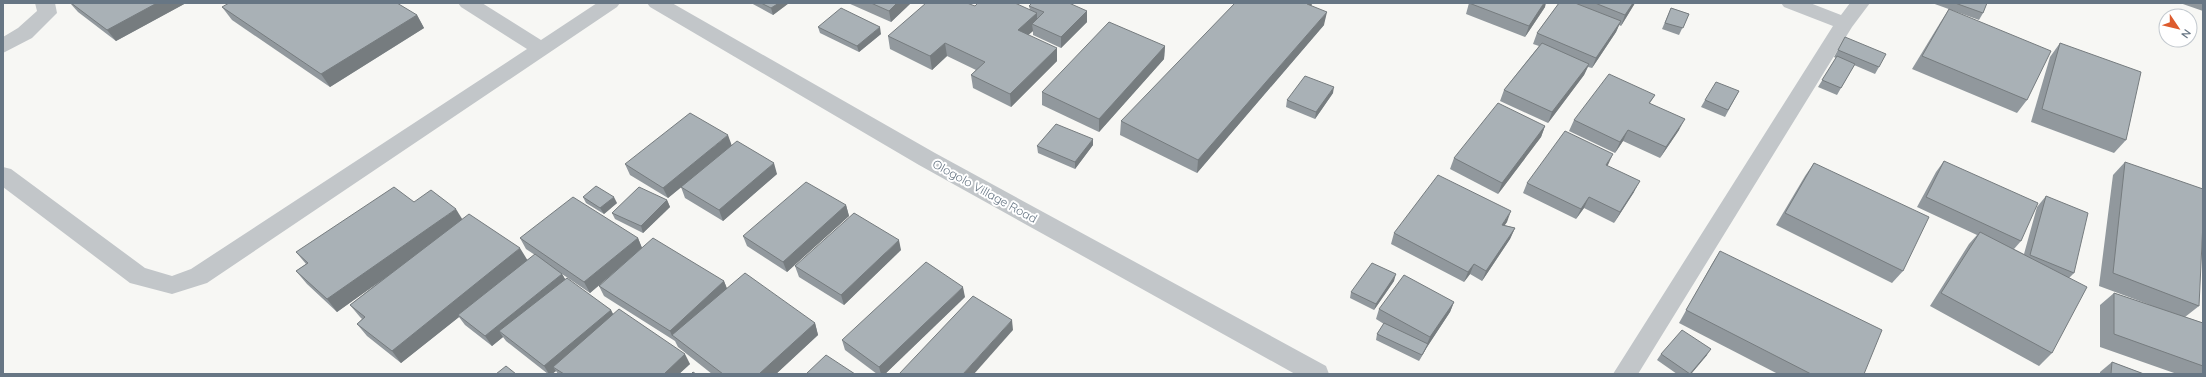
<svg xmlns="http://www.w3.org/2000/svg" width="2206" height="377" font-family="Quicksand,sans-serif">
	<style>
		.lines { fill: none; stroke-linecap: round; stroke-linejoin: round }
		.minor { fill: #c2c6c9; fill-rule: evenodd }
		.wall { fill: #91989d }
		.shaded-wall { fill: #767c7f }
		.building { fill: #a9b1b6; stroke: #767c7f }
		.labels { text-anchor: middle; dominant-baseline: central; stroke-width: 4; stroke-linejoin: round; paint-order: stroke }
		.street-label { font-size: 12px; fill: #677684; stroke: #fff }
	</style>
	<rect width="100%" height="100%" fill="#f7f7f4"/>
	<g class="lines">
		<g class="minor">
			<polygon points="35,3 55,3 57,13 32,38 3,53 3,37 18,28 37,11"/>
			<polygon points="458,3 482,3 541,40 597,3 620,3 617,7 207,283 172,294 130,283 3,187 3,167 11,169 145,268 172,276 191,269 527,49 461,7"/>
			<polygon points="647,3 672,3 935,153 1326,366 1329,374 1295,374 919,165 650,7"/>
			<polygon points="1781,3 1810,3 1841,15 1850,3 1870,3 1852,27 1638,374 1613,374 1833,26 1784,7"/>
		</g>
	</g>
	<g class="wall">
		<polygon points="70,3 186,3 116,41 78,12"/>
		<polygon points="751,3 789,3 773,15"/>
		<polygon points="848,3 911,3 891,22"/>
		<polygon points="1469,3 1545,7 1525,37 1466,14"/>
		<polygon points="1559,3 1635,3 1621,26 1619,25 1616,32 1592,68 1588,67 1584,75 1548,123 1500,101 1504,90 1539,46 1533,44 1537,33"/>
		<polygon points="1932,3 1987,3 1983,13 1979,20"/>
		<polygon points="2180,3 2203,3 2203,11"/>
		<polygon points="975,6 1030,10 1029,6 1087,11 1087,22 1061,48 1033,35 1033,31 1028,35 1057,61 1011,107 973,88 971,75 976,70 947,56 932,70 890,49 888,36"/>
		<polygon points="1311,6 1324,25 1197,173 1120,135 1121,121"/>
		<polygon points="222,7 417,15 424,28 330,87 232,20"/>
		<polygon points="1671,8 1689,14 1679,35 1662,29"/>
		<polygon points="1949,9 2027,100 2017,113 1912,69 1940,23"/>
		<polygon points="818,27 881,34 859,52 820,33"/>
		<polygon points="1845,37 1879,67 1875,74 1854,65 1837,95 1818,87 1836,58 1834,57"/>
		<polygon points="2060,43 2126,140 2114,153 2031,122 2050,57"/>
		<polygon points="1165,46 1164,59 1099,132 1042,105 1042,92"/>
		<polygon points="1739,91 1725,117 1701,107 1705,100"/>
		<polygon points="1333,93 1315,119 1286,107 1287,100"/>
		<polygon points="1655,95 1650,103 1679,130 1660,158 1623,141 1615,153 1569,131 1574,120"/>
		<polygon points="1545,126 1541,137 1498,194 1450,169 1454,158"/>
		<polygon points="732,145 777,174 723,221 685,198 681,187 668,198 630,175 625,164"/>
		<polygon points="1093,145 1075,169 1038,153 1037,146"/>
		<polygon points="1944,161 2021,241 2014,249 2024,254 2037,207 2046,196 2074,273 2069,278 2052,353 2039,366 1930,306 1969,244 1977,235 1917,207 1936,172"/>
		<polygon points="2125,162 2199,306 2185,317 2203,323 2203,374 2177,374 2100,347 2100,305 2114,293 2153,306 2099,286 2113,175"/>
		<polygon points="1814,163 1903,271 1892,283 1776,225 1805,176"/>
		<polygon points="1607,166 1634,192 1614,223 1584,208 1576,219 1523,193 1527,183"/>
		<polygon points="583,197 617,203 604,214 586,203"/>
		<polygon points="667,200 670,207 643,233 615,219 612,213"/>
		<polygon points="414,202 527,260 535,255 526,249 520,238 638,238 642,248 724,281 727,289 815,323 818,335 776,374 712,374 678,347 675,341 604,296 599,286 616,271 590,293 562,274 565,279 611,310 613,314 690,364 679,374 558,374 556,371 552,374 548,374 506,341 503,337 492,346 465,325 459,317 401,363 367,336 357,324 362,319 360,317 350,305 384,278 337,312 307,284 296,271 306,264 296,252"/>
		<polygon points="846,205 849,216 787,272 747,246 743,236"/>
		<polygon points="1507,222 1504,225 1515,228 1510,239 1482,281 1470,274 1464,282 1391,244 1394,233"/>
		<polygon points="901,250 844,305 799,277 795,266"/>
		<polygon points="1720,251 1864,374 1778,374 1679,323 1712,264"/>
		<polygon points="1394,281 1374,310 1350,298 1351,292"/>
		<polygon points="965,297 885,374 877,374 845,350 842,340"/>
		<polygon points="1454,302 1450,312 1427,347 1419,361 1376,340 1377,334 1384,324 1376,319 1379,309"/>
		<polygon points="1661,354 1707,355 1691,374 1677,374 1657,360"/>
		<polygon points="2112,362 2144,374 2100,374 2100,372"/>
	</g>
	<g class="shaded-wall">
		<polygon points="157,3 186,3 116,41 107,30"/>
		<polygon points="779,3 789,3 773,15 771,8"/>
		<polygon points="897,3 911,3 891,22 889,11"/>
		<polygon points="1307,3 1312,3 1311,10 1307,4"/>
		<polygon points="1544,3 1546,3 1545,7 1525,37 1529,26"/>
		<polygon points="1633,3 1635,3 1621,26 1625,15"/>
		<polygon points="1087,11 1087,22 1061,48 1061,37"/>
		<polygon points="1327,12 1324,25 1197,173 1198,160"/>
		<polygon points="1037,13 1037,26 1032,24 1033,31 1019,43 1018,30"/>
		<polygon points="417,15 424,28 330,87 321,74"/>
		<polygon points="1621,21 1616,32 1592,68 1596,58"/>
		<polygon points="880,27 881,34 859,52 857,46"/>
		<polygon points="945,43 947,56 932,70 930,56"/>
		<polygon points="1165,46 1164,59 1099,132 1099,119"/>
		<polygon points="1057,48 1057,61 1011,107 1010,94"/>
		<polygon points="1589,64 1584,75 1548,123 1552,112"/>
		<polygon points="1334,87 1333,93 1315,119 1316,112"/>
		<polygon points="1685,119 1679,130 1660,158 1666,147"/>
		<polygon points="1545,126 1541,137 1498,194 1502,183"/>
		<polygon points="1628,130 1623,141 1615,153 1620,142"/>
		<polygon points="728,135 732,146 668,198 663,188"/>
		<polygon points="1093,139 1093,145 1075,169 1075,162"/>
		<polygon points="1613,154 1608,165 1601,176 1606,165"/>
		<polygon points="774,163 777,174 723,221 719,210"/>
		<polygon points="1640,181 1634,192 1614,223 1620,212"/>
		<polygon points="614,197 617,203 604,214 600,208"/>
		<polygon points="1589,197 1584,208 1576,219 1581,209"/>
		<polygon points="667,200 670,207 643,233 641,226"/>
		<polygon points="846,205 849,216 787,272 783,262"/>
		<polygon points="456,209 464,222 337,312 327,299"/>
		<polygon points="1511,211 1507,222 1498,235 1502,225"/>
		<polygon points="1515,228 1510,239 1482,281 1486,271"/>
		<polygon points="638,238 642,248 590,293 584,282"/>
		<polygon points="899,240 901,250 844,305 841,295"/>
		<polygon points="520,248 528,261 458,315 459,317 401,363 392,351"/>
		<polygon points="1474,264 1470,274 1464,282 1468,272"/>
		<polygon points="562,274 568,284 499,331 503,337 492,346 485,336"/>
		<polygon points="1396,274 1394,281 1374,310 1376,304"/>
		<polygon points="724,281 728,291 672,336 670,331"/>
		<polygon points="963,287 965,297 885,374 881,374 879,367"/>
		<polygon points="1454,302 1450,312 1427,347 1419,361 1422,355 1427,344 1430,337"/>
		<polygon points="611,310 616,320 553,367 556,371 552,374 549,374 544,366"/>
		<polygon points="1012,320 1013,330 974,374 963,374"/>
		<polygon points="815,323 818,335 776,374 759,374"/>
		<polygon points="1711,349 1707,355 1691,374 1690,374"/>
		<polygon points="685,354 690,364 679,374 664,374"/>
	</g>
	<g class="building">
		<polygon points="71,3 157,3 107,30"/>
		<polygon points="229,3 397,3 417,15 321,74 222,7"/>
		<polygon points="761,3 779,3 771,8"/>
		<polygon points="871,3 897,3 889,11"/>
		<polygon points="926,3 967,3 975,6 978,3 1015,3 1037,13 1018,30 1057,48 1010,94 971,75 985,62 945,43 930,56 888,36"/>
		<polygon points="1032,3 1069,3 1087,11 1061,37 1032,24 1044,12 1029,6"/>
		<polygon points="1235,3 1307,3 1307,4 1327,12 1198,160 1121,121"/>
		<polygon points="1469,3 1544,3 1529,26"/>
		<polygon points="1559,3 1575,3 1621,21 1596,58 1537,33"/>
		<polygon points="1595,3 1633,3 1625,15"/>
		<polygon points="1955,3 1987,3 1983,13"/>
		<polygon points="841,8 880,27 857,46 818,27"/>
		<polygon points="1671,8 1689,14 1683,28 1665,23"/>
		<polygon points="1949,9 2051,51 2027,100 1922,56"/>
		<polygon points="1109,22 1165,46 1099,119 1042,92"/>
		<polygon points="1845,37 1886,54 1879,67 1838,50"/>
		<polygon points="1542,43 1589,64 1552,112 1504,90"/>
		<polygon points="2060,43 2141,72 2126,140 2042,109"/>
		<polygon points="1837,56 1855,64 1841,88 1822,80"/>
		<polygon points="1609,74 1655,95 1649,103 1685,119 1666,147 1628,130 1620,142 1574,120"/>
		<polygon points="1305,76 1334,87 1316,112 1287,100"/>
		<polygon points="1716,82 1739,91 1728,110 1705,100"/>
		<polygon points="1498,103 1545,126 1502,183 1454,158"/>
		<polygon points="690,113 728,135 663,188 625,164"/>
		<polygon points="1056,124 1093,139 1075,162 1037,146"/>
		<polygon points="1565,131 1613,154 1606,165 1640,181 1620,212 1589,197 1581,209 1527,183"/>
		<polygon points="737,141 774,163 719,210 681,187"/>
		<polygon points="1944,161 2038,203 2021,241 1926,197"/>
		<polygon points="2125,162 2203,189 2203,222 2199,306 2113,273"/>
		<polygon points="1814,163 1929,217 1903,271 1785,213"/>
		<polygon points="1438,175 1511,211 1502,225 1515,228 1486,271 1474,264 1468,272 1394,233"/>
		<polygon points="806,182 846,205 783,262 743,236"/>
		<polygon points="596,186 614,197 600,208 583,197"/>
		<polygon points="394,187 414,202 431,190 456,209 327,299 296,271 308,263 296,252"/>
		<polygon points="639,187 667,200 641,226 612,213"/>
		<polygon points="2046,196 2088,213 2074,273 2030,255"/>
		<polygon points="573,197 638,238 584,282 520,238"/>
		<polygon points="854,213 899,240 841,295 795,266"/>
		<polygon points="469,214 520,248 392,351 357,324 365,317 350,305"/>
		<polygon points="1980,232 2087,287 2052,353 1941,293"/>
		<polygon points="653,238 724,281 670,331 599,286"/>
		<polygon points="1720,251 1882,330 1864,374 1811,374 1686,310"/>
		<polygon points="535,254 562,274 485,336 458,315"/>
		<polygon points="926,262 963,287 879,367 842,340"/>
		<polygon points="1372,263 1396,274 1376,304 1351,292"/>
		<polygon points="745,273 815,323 759,374 723,374 672,335"/>
		<polygon points="1404,275 1454,302 1430,337 1379,309"/>
		<polygon points="567,278 611,310 544,366 499,331"/>
		<polygon points="2114,293 2203,323 2203,366 2114,334"/>
		<polygon points="973,296 1012,320 963,374 899,374"/>
		<polygon points="619,309 685,354 664,374 564,374 553,367"/>
		<polygon points="1384,323 1428,344 1422,355 1377,334"/>
		<polygon points="1682,330 1711,349 1690,374 1661,354"/>
		<polygon points="826,355 855,374 806,374"/>
		<polygon points="2112,362 2144,374 2111,374"/>
		<polygon points="506,366 516,374 496,374"/>
		<polygon points="693,372 696,374 691,374"/>
	</g>
	<g class="labels">
		<g class="street-label">
			<text transform="translate(985 191) rotate(29)">Ologolo Village Road</text>
		</g>
	</g>
	<rect width="2206" height="377" fill="none" stroke="#677684" stroke-width="8"/>
	<g transform="translate(2178 28) rotate(125)"><circle r="19" fill="#ffffff" stroke="#c2c8ce"/>
	<path d="M0-3L7 15L0 10L-7 15Z" fill="#dd5b2d"/>
	<text y="-6" font-size="11" font-weight="bold" text-anchor="middle" fill="#677684">N</text>
	</g>
</svg>
